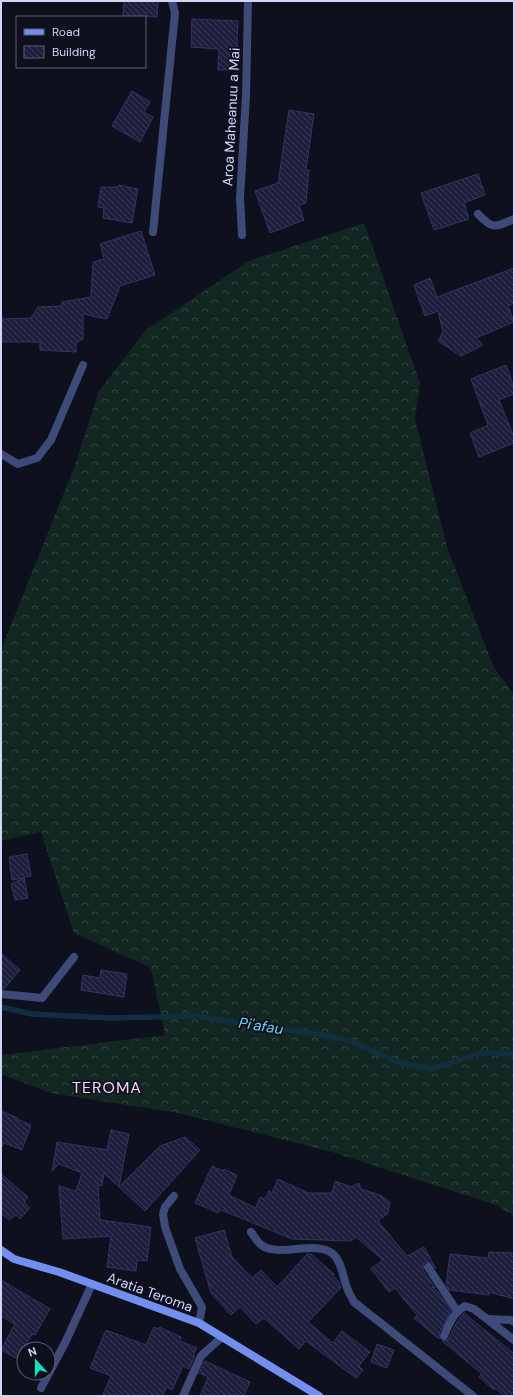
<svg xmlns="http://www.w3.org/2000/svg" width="515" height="1397" font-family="'DM Sans',sans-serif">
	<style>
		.forest { fill: url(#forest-crowns) }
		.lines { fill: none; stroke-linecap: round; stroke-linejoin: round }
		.stream { stroke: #122e3e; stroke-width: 5.5 }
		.building { fill: url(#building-back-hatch); stroke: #313466 }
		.service { stroke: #3e4b78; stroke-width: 8 }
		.minor { stroke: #3e4b78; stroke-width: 8 }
		.secondary { stroke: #728fef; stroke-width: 8 }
		.labels { text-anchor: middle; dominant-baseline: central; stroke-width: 3.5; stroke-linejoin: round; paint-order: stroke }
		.street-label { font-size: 14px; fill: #d0d6fa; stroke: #0e101e }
		.water-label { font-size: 15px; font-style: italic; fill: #6ad3ee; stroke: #0e101e }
		.quarter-label { font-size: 16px; letter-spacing: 1px; fill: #fad2f6; stroke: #0e101e }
	</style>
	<defs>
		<pattern id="forest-crowns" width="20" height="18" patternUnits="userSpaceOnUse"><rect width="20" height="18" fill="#122721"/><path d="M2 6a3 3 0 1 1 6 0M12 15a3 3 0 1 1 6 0" fill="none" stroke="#334642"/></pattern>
		<pattern id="building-back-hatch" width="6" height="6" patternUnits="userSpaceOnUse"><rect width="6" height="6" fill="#1c1e3c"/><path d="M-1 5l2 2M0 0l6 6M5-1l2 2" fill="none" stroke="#3c3e59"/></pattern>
	</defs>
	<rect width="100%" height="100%" fill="#0e101e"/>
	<polygon class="forest" points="364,223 420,383 415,419 447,547 494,668 514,694 514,1216 496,1205 332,1152 178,1113 50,1093 1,1074 1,1055 165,1035 151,968 74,933 41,832 1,841 1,650 75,465 99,391 146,330 249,261"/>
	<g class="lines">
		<polyline class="stream" points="1,1007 32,1014 110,1018 195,1016 311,1033 348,1040 397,1062 431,1069 480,1053 514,1054"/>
	</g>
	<g class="building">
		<polygon points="124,1 158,1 157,17 123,16"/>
		<polygon points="192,19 238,21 236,70 218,70 219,49 191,47"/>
		<polygon points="132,91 150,102 144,112 153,117 140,142 112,126"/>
		<polygon points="289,110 314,114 306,170 309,170 306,203 299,205 304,220 270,233 255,191 278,183"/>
		<polygon points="478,174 485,195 464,203 469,219 434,230 421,193"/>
		<polygon points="119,185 138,189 132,223 103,218 104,208 98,207 101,187 118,187"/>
		<polygon points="141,231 155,275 120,286 107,319 83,314 83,339 76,343 76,352 40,350 40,342 1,342 1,319 31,318 38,307 62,306 62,302 91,297 93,262 104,259 100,244"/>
		<polygon points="514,268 514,303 508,306 514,322 476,338 483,345 461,356 438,341 443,332 438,311 425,316 414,285 430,278 437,297"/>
		<polygon points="506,365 514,387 514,394 499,400 514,437 514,443 479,457 470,433 488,425 471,379"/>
		<polygon points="27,854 31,876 24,877 28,898 15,900 11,884 24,878 12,880 9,857"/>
		<polygon points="1,953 20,970 4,989 1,989"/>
		<polygon points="101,970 127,974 124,997 81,990 83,975 100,978"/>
		<polygon points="1,1111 18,1118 17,1119 31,1125 22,1150 4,1143 1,1148"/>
		<polygon points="111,1130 129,1134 119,1187 104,1173 102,1186 98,1185 100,1220 151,1227 147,1261 137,1260 136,1271 107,1267 111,1236 63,1239 59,1186 76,1191 82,1173 59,1164 52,1171 57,1142 107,1150"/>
		<polygon points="185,1137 200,1150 145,1211 119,1187 160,1146"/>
		<polygon points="212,1166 223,1171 224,1169 237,1175 229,1195 256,1208 260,1197 265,1199 269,1191 272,1193 278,1179 308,1193 332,1193 335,1181 351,1187 359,1183 361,1189 380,1195 390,1202 388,1213 378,1221 407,1256 424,1247 436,1269 430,1262 425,1262 423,1265 423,1270 435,1288 432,1287 438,1292 451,1311 439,1334 439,1339 414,1318 417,1315 395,1288 389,1292 371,1269 383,1260 356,1237 351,1241 292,1239 219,1209 219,1213 195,1203"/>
		<polygon points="1,1174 28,1197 24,1202 30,1208 20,1219 16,1215 9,1220 1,1213"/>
		<polygon points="224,1230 232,1257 252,1278 261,1270 277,1287 307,1254 311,1254 334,1274 333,1276 339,1282 341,1288 308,1322 333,1343 342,1331 370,1352 359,1366 363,1370 356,1378 306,1341 299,1349 264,1318 256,1324 240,1307 231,1315 211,1293 195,1238"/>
		<polygon points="489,1252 514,1253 514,1299 489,1292 489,1295 449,1290 446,1285 450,1254 488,1258"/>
		<polygon points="1,1280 50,1309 35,1335 32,1334 18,1359 1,1350 15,1324 1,1316"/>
		<polygon points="464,1313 514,1354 514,1391 510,1396 504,1396 495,1388 494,1390 479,1377 482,1374 442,1341 448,1340 457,1322"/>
		<polygon points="154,1327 158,1329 159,1327 181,1337 180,1341 197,1348 193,1355 195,1356 189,1369 183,1366 172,1390 167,1387 162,1396 102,1396 111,1376 90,1368 106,1330 146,1345"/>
		<polygon points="377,1344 394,1350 387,1368 371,1362"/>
		<polygon points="205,1361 250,1382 244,1396 200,1396 208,1377 199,1373"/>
	</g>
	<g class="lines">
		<g class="service">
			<path d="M478,214C493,230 495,227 514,219"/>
			<polyline points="153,232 175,13 172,1"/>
			<polyline points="428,1267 457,1311"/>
			<polyline points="41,1388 65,1343 92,1284"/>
			<polyline points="183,1396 201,1356 222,1337"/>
		</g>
		<g class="minor">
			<polyline points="242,235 240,198 246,96 248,1"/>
			<polyline points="1,454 18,464 37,458 51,440 83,365"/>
			<polyline points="1,994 42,998 74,957"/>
			<polyline points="174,1196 165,1207 163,1214 165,1227 180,1269 202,1307 199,1323"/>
			<path d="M251,1232C254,1236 257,1241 260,1244C277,1259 315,1239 333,1254C341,1261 343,1275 346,1285C348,1291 351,1297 354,1302L473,1396"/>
			<polyline points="489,1319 511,1320 514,1322"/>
			<path d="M444,1336C449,1324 453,1313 465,1306L474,1309L514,1340"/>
		</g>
		<polyline class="secondary" points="1,1250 14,1259 59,1272 199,1323 319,1396"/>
	</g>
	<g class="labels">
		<g class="street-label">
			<text transform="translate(231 117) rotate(-87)">Aroa Maheanuu a Mai</text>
			<text transform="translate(150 1292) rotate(20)">Aratia Teroma</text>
		</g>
		<g class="water-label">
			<text transform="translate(261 1026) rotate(9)">Pi'afau</text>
		</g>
		<g class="quarter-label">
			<text x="107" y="1087">TEROMA</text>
		</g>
	</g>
	<rect width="515" height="1397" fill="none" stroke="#d0d6fa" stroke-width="4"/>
	<rect x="16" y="16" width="130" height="52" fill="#0e101e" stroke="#5c5f76"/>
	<rect x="24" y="29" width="20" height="6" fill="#728fef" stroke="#5c5f76"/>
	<text x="52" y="36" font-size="12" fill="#d0d6fa">Road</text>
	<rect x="24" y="46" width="20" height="12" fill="url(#building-back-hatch)" stroke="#5c5f76"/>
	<text x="52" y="56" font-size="12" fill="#d0d6fa">Building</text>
	<g transform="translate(36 1361) rotate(339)"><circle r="19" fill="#0e101e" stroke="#5c5f76"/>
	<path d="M0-3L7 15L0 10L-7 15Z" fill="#19ddbe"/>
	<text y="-6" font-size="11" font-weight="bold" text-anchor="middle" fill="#d0d6fa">N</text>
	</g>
</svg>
